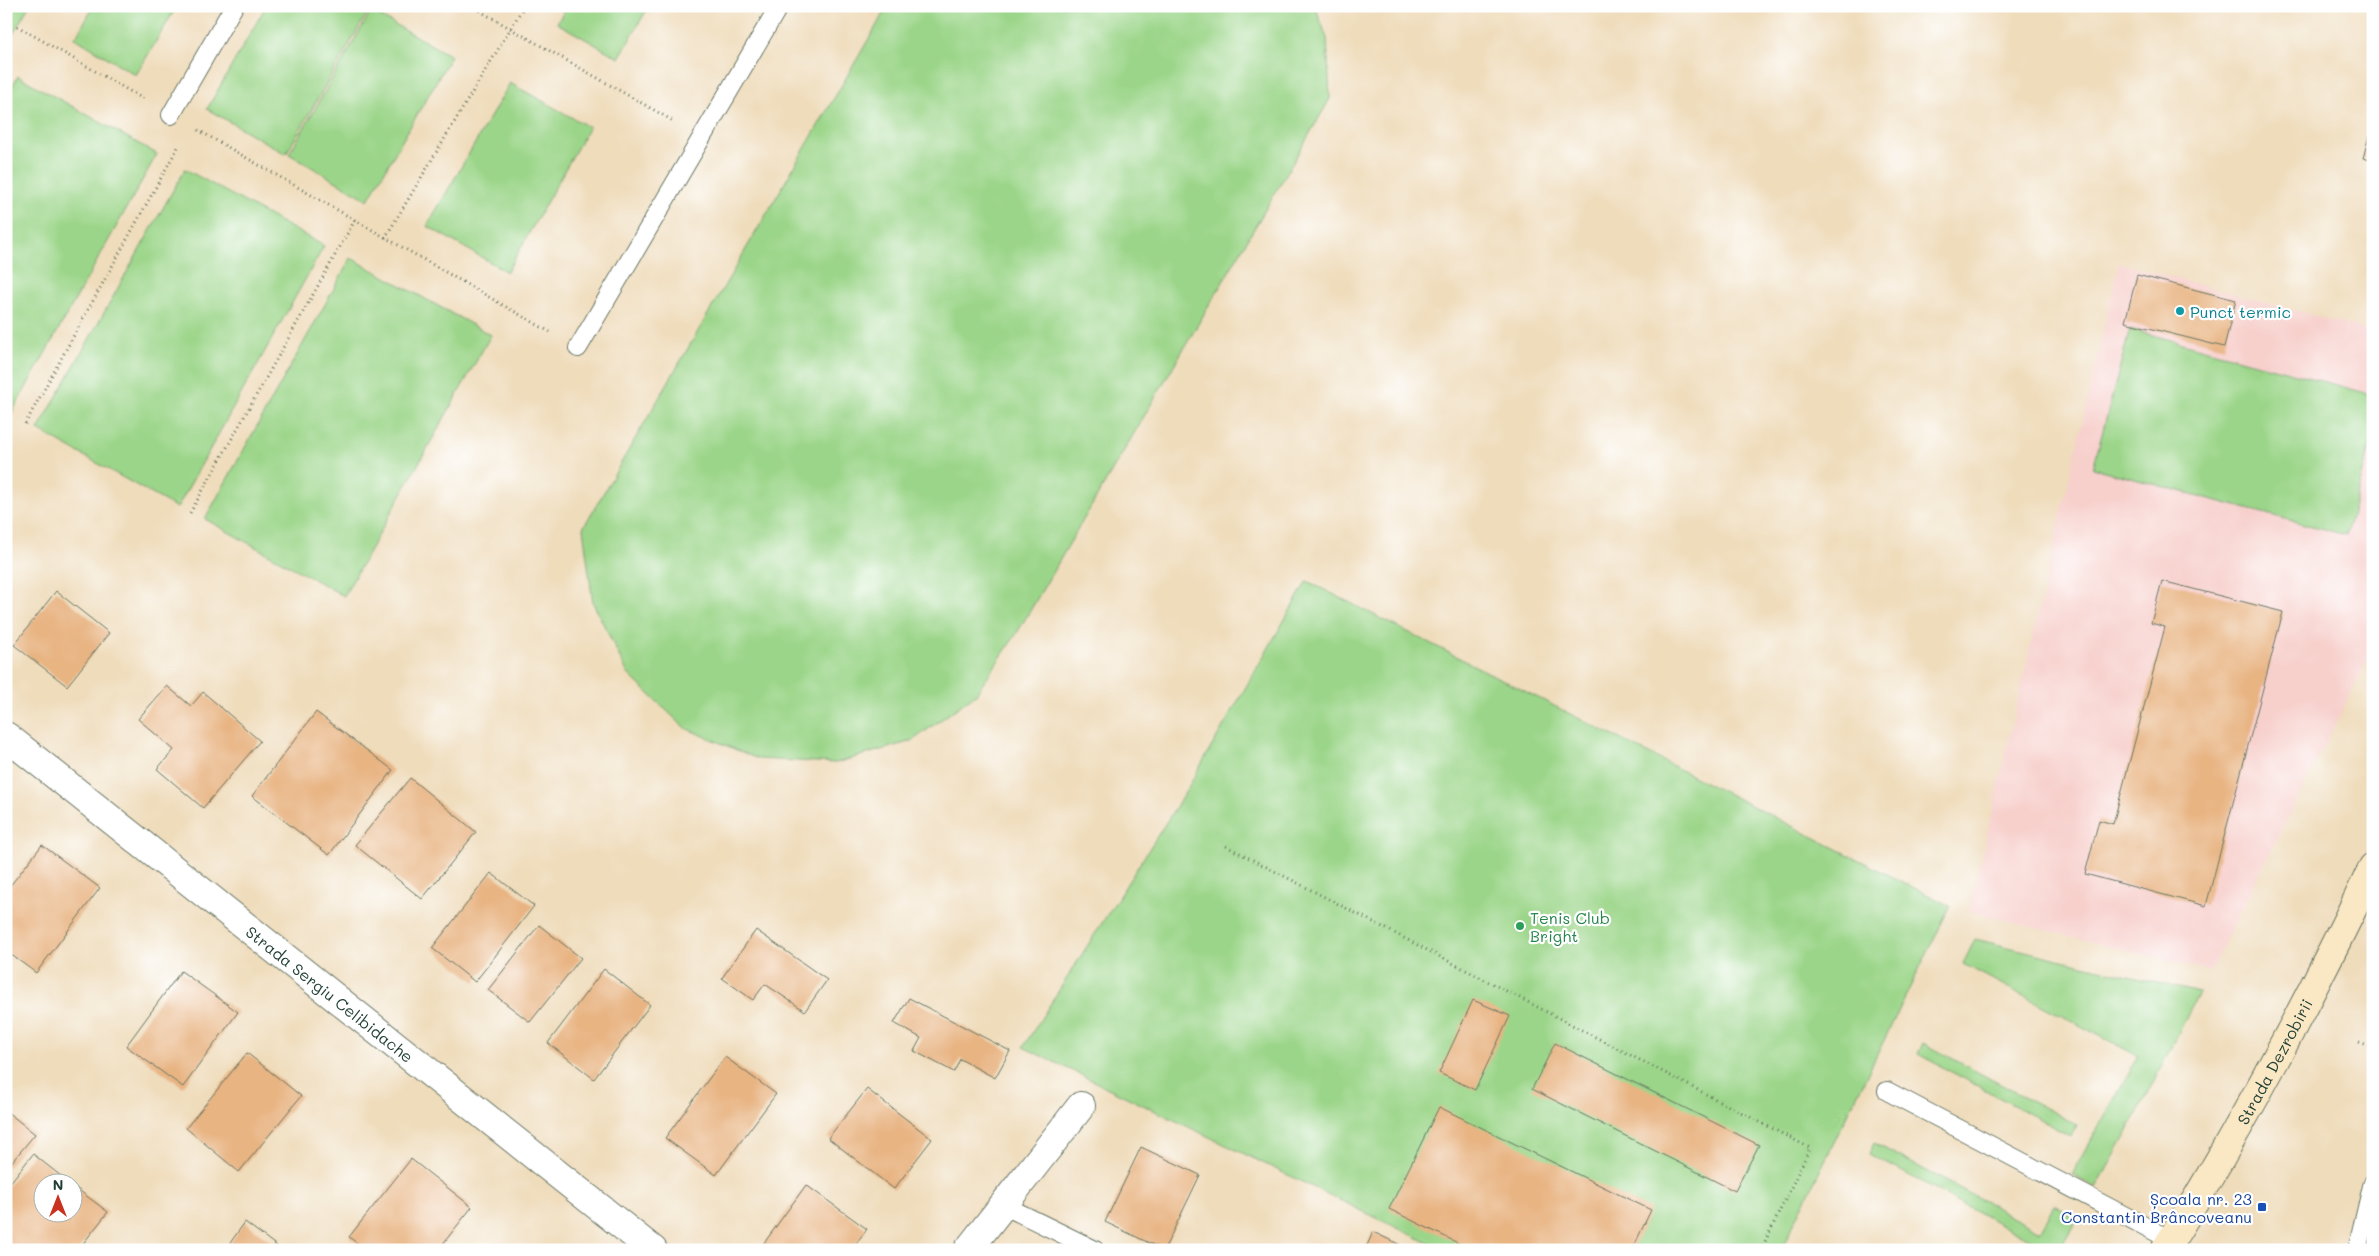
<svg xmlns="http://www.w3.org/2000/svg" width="2379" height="1256" font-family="Mali,sans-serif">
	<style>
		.built { fill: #f7d0cc }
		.green { fill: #9bd589; stroke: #5d895e }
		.building { fill: #e8b482 }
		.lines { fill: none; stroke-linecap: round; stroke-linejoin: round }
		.lane-casing { stroke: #687563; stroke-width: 20 }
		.street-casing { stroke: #687563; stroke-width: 30 }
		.secondary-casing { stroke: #687563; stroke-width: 30 }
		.path { stroke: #687563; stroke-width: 3; stroke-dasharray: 1 4; stroke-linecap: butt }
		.lane { stroke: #fff; stroke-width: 18 }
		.street { stroke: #fff; stroke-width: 28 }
		.secondary { stroke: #fae7c3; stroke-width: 28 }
		.culture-dot { fill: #0f9aa8; stroke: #fff; stroke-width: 2 }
		.leisure-dot { fill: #2e9e5b; stroke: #fff; stroke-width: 2 }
		.transit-dot { fill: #1a4fb4; stroke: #fff; stroke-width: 2 }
		.labels { text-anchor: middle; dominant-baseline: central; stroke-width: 4.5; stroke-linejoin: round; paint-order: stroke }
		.culture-label { font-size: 16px; fill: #0d838f; stroke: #fff; text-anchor: start }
		.leisure-label { font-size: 16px; fill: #27864d; stroke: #fff; text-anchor: start }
		.street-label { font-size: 16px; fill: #1f3d34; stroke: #fff }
		.transit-label { font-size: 16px; fill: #164399; stroke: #fff; text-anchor: end }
	</style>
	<rect width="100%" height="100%" fill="#fff"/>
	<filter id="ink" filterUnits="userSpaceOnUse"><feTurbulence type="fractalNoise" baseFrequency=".02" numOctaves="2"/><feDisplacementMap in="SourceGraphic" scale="10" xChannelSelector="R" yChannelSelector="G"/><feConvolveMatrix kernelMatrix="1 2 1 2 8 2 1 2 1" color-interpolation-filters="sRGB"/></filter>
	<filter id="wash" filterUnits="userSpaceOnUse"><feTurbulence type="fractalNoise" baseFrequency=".0096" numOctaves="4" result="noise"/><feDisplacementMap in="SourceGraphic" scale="20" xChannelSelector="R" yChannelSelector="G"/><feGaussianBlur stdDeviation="1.12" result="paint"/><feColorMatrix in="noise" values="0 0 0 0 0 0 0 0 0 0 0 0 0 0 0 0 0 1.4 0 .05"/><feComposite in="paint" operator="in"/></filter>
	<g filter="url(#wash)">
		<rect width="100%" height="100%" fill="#efdcbb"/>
		<polygon class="built" points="2119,263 2373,332 2373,650 2210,971 1969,911"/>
		<g class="green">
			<polygon points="6,6 29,6 6,46"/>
			<polygon points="94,6 177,6 136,75 75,38"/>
			<polygon points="266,6 362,6 369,10 286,154 207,109"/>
			<polygon points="567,6 649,6 619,58 557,23"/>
			<polygon points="888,6 1315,6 1327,38 1330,99 1017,633 976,694 912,741 836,763 758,759 685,728 628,674 593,603 583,528"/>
			<polygon points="371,11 451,56 368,200 289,154"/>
			<polygon points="18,76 157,154 10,416 6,413 6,97"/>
			<polygon points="510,83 589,127 507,272 427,226"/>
			<polygon points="185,169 324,246 177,508 38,430"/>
			<polygon points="351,258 491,335 344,596 205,519"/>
			<polygon points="2130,329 2373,395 2373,436 2346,535 2093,468"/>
			<polygon points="1307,581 1950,906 1781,1250 1443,1250 1023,1047 1186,791"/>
			<polygon points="1975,939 2199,993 2126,1135 2096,1188 2072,1175 2138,1056 1963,964"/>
			<polygon points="1923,1043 2077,1125 2071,1136 1918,1054"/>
			<polygon points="1874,1143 2040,1231 2055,1205 2077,1219 2059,1250 2030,1250 2034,1242 1869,1154"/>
		</g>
		<g id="blocks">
			<g class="building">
				<polygon points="2372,125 2373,125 2373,161 2363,158"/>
				<polygon points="2137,275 2236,300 2224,347 2125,322"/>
				<polygon points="2162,581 2283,612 2206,906 2085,874 2099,820 2113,824 2165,627 2151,623"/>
				<polygon points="56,591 109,633 67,686 14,645"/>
				<polygon points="167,686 191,706 203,692 260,741 203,808 157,769 174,750 138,719"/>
				<polygon points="316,712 393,770 329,855 252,796"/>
				<polygon points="410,778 476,832 422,899 355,845"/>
				<polygon points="42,845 100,888 36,973 6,951 6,891"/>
				<polygon points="491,873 534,906 475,982 432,948"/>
				<polygon points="539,925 581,958 530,1022 488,990"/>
				<polygon points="756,930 827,980 805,1011 765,984 753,1000 722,978"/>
				<polygon points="604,969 650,1005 594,1079 548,1043"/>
				<polygon points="181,971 238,1012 183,1087 126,1046"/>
				<polygon points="909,998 1010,1051 995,1078 960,1059 954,1072 914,1051 921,1038 894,1023"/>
				<polygon points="1473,1000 1510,1016 1475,1090 1439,1073"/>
				<polygon points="1555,1043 1759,1145 1735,1191 1532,1089"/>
				<polygon points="247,1053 301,1096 239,1172 186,1128"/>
				<polygon points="725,1057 776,1094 716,1175 665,1138"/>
				<polygon points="867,1089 932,1139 894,1189 828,1138"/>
				<polygon points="1439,1107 1651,1210 1632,1250 1472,1250 1389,1209"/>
				<polygon points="6,1111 35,1134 6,1169"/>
				<polygon points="1141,1147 1200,1175 1164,1250 1105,1222"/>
				<polygon points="33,1154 71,1184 42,1184 42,1214 72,1214 72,1185 108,1212 78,1250 6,1250 6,1188"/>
				<polygon points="411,1159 472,1207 438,1250 366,1250 349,1237"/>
				<polygon points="806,1185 867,1229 851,1250 759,1250"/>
				<polygon points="245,1222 282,1250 225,1250"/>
				<polygon points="1373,1232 1411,1250 1365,1250"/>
			</g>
		</g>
	</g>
	<g filter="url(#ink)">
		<use href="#blocks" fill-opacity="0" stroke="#687563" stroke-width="1"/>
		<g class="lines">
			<g class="lane-casing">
				<g id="lane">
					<polyline points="171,115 234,6"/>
					<polyline points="578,348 779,6"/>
					<polyline points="1887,1091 2171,1240"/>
					<polyline points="1003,1205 1095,1250"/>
					<polyline points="2357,1250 2373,1182"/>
				</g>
			</g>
			<g class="street-casing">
				<g id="street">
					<path id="s1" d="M6,736L653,1250"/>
					<polyline points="968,1250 1081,1106"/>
				</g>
			</g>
			<g class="secondary-casing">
				<g id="secondary">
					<path id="s2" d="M2165,1250C2242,1128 2310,998 2373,867"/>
				</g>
			</g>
			<g class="path">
				<polyline points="471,6 675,122"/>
				<polyline points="17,26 145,100"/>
				<polyline points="198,130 550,332"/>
				<polyline points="385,238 524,6"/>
				<polyline points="25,424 178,147"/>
				<polyline points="190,513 355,220"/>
				<polyline points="1226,846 1810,1148 1761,1250"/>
				<polyline points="2359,1042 2373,1047"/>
			</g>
			<use href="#lane" class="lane"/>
			<use href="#street" class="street"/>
			<use href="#secondary" class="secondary"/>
		</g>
	</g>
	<circle class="culture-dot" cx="2180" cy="311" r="5"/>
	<circle class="leisure-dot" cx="1520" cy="926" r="5"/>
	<rect class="transit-dot" x="2257" y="1202" width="10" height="10" rx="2.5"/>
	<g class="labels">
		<g class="culture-label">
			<text x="2190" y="311">Punct termic</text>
		</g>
		<g class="leisure-label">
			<text x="1530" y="917">Tenis Club<tspan x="1530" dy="18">Bright</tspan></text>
		</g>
		<g class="street-label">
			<text stroke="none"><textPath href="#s1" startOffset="414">Strada Sergiu Celibidache</textPath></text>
			<text stroke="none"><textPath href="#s2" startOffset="218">Strada Dezrobirii</textPath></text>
		</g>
		<g class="transit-label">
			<text x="2252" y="1198">Școala nr. 23<tspan x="2252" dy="18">Constantin Brâncoveanu</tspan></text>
		</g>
	</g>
	<rect width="2379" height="1256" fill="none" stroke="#fff" stroke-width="25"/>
	<g transform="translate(58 1198)"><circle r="24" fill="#ffffff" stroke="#a5b1ae"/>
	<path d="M0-4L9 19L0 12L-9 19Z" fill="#c8321e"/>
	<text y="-8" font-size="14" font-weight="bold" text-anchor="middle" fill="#1f3d34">N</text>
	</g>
</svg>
